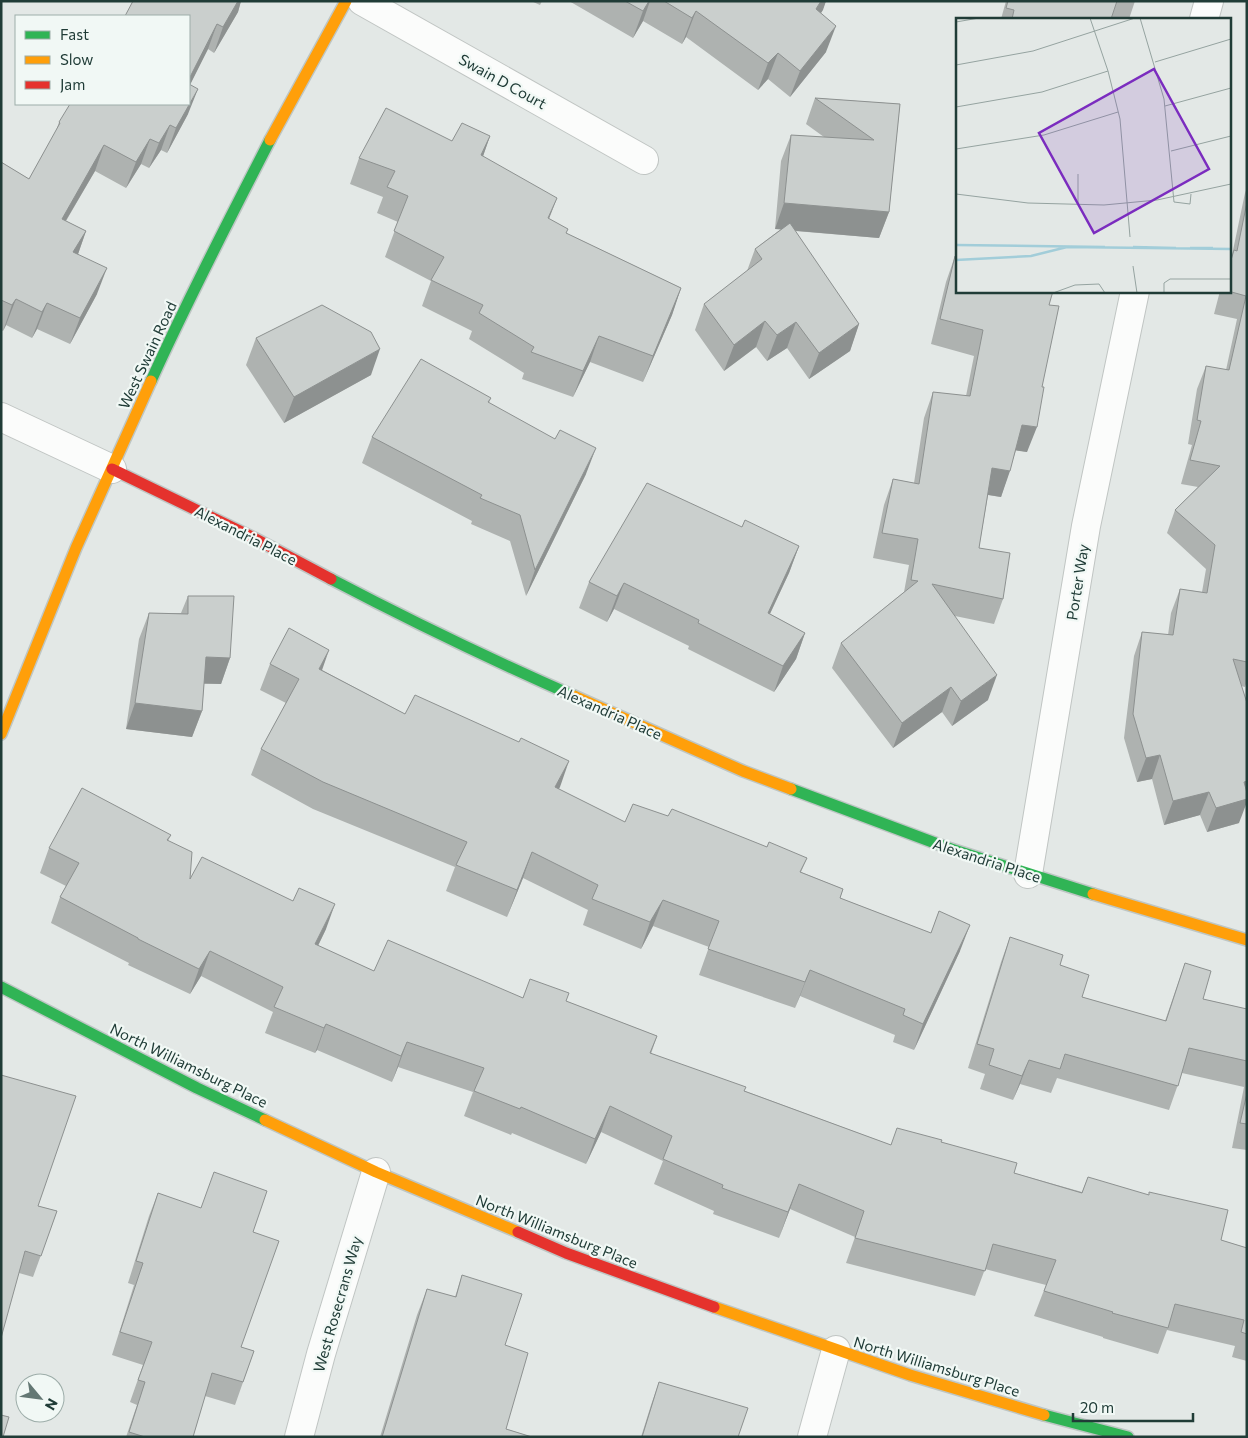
<svg xmlns="http://www.w3.org/2000/svg" width="1248" height="1438" font-family="Commissioner,sans-serif">
	<style>
		.lines { fill: none; stroke-linecap: round; stroke-linejoin: round }
		.street-casing { stroke: #c0c5c3; stroke-width: 30 }
		.fast-casing { stroke: #bec6c4; stroke-width: 14 }
		.slow-casing { stroke: #bec6c4; stroke-width: 14 }
		.jam-casing { stroke: #bec6c4; stroke-width: 14 }
		.street { stroke: #fbfcfb; stroke-width: 28 }
		.fast { stroke: #30b455; stroke-width: 11 }
		.slow { stroke: #ff9f0a; stroke-width: 11 }
		.jam { stroke: #e5322d; stroke-width: 11 }
		.wall { fill: #aeb2b0 }
		.shaded-wall { fill: #8d9190 }
		.building { fill: #cacfcd; stroke: #8d9190 }
		.labels { text-anchor: middle; dominant-baseline: central; stroke-width: 4.5; stroke-linejoin: round; paint-order: stroke }
		.street-label { font-size: 15px; fill: #203c37; stroke: #f1f8f5 }
		.inset-river { fill: none; stroke: #a2cdd9; stroke-width: 2.5 }
		.inset-road { fill: none; stroke: #95a3a0; stroke-width: 1 }
		.view { fill: #7b2cbf; fill-opacity: 0.15; stroke: #7b2cbf; stroke-width: 2.5 }
		.inset-edge { fill: none; stroke: #203c37; stroke-width: 2.5 }
	</style>
	<rect width="100%" height="100%" fill="#e3e8e6"/>
	<g class="lines">
		<g class="street-casing">
			<g id="street">
				<polyline points="362,1 644,160"/>
				<polyline points="1204,19 1209,1"/>
				<polyline points="1,417 112,469"/>
				<polyline points="1028,874 1086,526 1135,291"/>
				<polyline points="299,1437 321,1354 376,1172"/>
				<polyline points="812,1437 836,1350"/>
			</g>
		</g>
		<g class="fast-casing">
			<g id="fast">
				<path d="M151,381C188,299 229,220 270,140"/>
				<path d="M331,579C411,621 492,660 574,696"/>
				<polyline points="791,789 951,849 1093,894"/>
				<polyline points="1,987 197,1088 265,1120"/>
				<polyline points="1044,1415 1128,1437"/>
			</g>
		</g>
		<g class="slow-casing">
			<g id="slow">
				<polyline points="270,140 346,1"/>
				<polyline points="574,696 743,771 791,789"/>
				<polyline points="1,734 76,548 151,381"/>
				<polyline points="1093,894 1247,940"/>
				<polyline points="265,1120 376,1172 518,1232"/>
				<polyline points="714,1307 910,1375 1044,1415"/>
			</g>
		</g>
		<g class="jam-casing">
			<g id="jam">
				<polyline points="112,469 254,538 331,579"/>
				<polyline points="518,1232 566,1253 714,1307"/>
			</g>
		</g>
		<use href="#street" class="street"/>
		<use href="#fast" class="fast"/>
		<use href="#slow" class="slow"/>
		<use href="#jam" class="jam"/>
	</g>
	<g class="wall">
		<polygon points="133,1 241,1 238,12 214,53 208,49 190,84 188,114 167,153 161,150 149,168 141,164 126,188 95,171 66,221 86,231 78,254 97,294 70,344 37,329 32,338 6,325 3,331 1,330 1,162 29,179 56,131 59,122 189,104"/>
		<polygon points="531,1 542,1 540,5"/>
		<polygon points="569,1 826,1 821,13 826,52 790,97 768,79 758,90 686,37 682,44 643,21 633,38"/>
		<polygon points="1006,1 1135,1 1129,19 1120,19 1112,17 1111,19 1001,19"/>
		<polygon points="815,98 900,104 889,212 879,238 795,231 859,324 850,351 809,379 787,348 767,361 756,347 724,371 695,330 704,304 747,271 755,249 781,229 775,229 781,161 791,135 824,137 806,124"/>
		<polygon points="490,136 483,156 549,219 568,229 566,233 681,288 672,315 643,382 590,362 573,397 522,379 524,373 469,339 472,331 422,306 431,281 385,257 398,222 377,213 383,197 350,184 359,158 452,141"/>
		<polygon points="1247,188 1247,681 1245,687 1241,686 1239,823 1207,832 1200,815 1164,825 1152,779 1137,782 1124,738 1134,656 1142,632 1168,635 1171,613 1180,589 1202,592 1206,569 1167,533 1175,510 1198,487 1181,484 1192,445 1188,444 1197,389 1206,366 1226,370 1237,319 1214,314 1220,291 1229,291 1229,263 1232,255 1245,193"/>
		<polygon points="955,256 1049,305 1027,452 1016,450 1001,497 988,495 979,548 1003,599 994,624 955,616 988,700 952,726 942,712 893,748 832,668 841,643 904,592 909,565 873,558 884,505 893,479 914,483 924,418 933,392 966,396 974,356 931,344 946,282"/>
		<polygon points="256,338 371,375 284,423 246,365"/>
		<polygon points="491,398 489,403 586,474 526,596 510,541 471,524 472,521 362,463 372,437"/>
		<polygon points="742,527 799,546 789,573 770,614 805,633 796,659 774,692 688,649 689,646 614,609 607,622 579,608 589,582"/>
		<polygon points="188,596 230,658 221,684 204,684 202,711 192,737 126,729 139,639 149,613 181,613"/>
		<polygon points="270,664 322,670 405,714 625,822 668,816 767,847 807,858 801,872 843,889 840,898 931,933 939,911 960,951 914,1050 893,1042 895,1035 800,996 795,1008 699,975 709,947 653,926 641,949 583,925 588,910 523,878 507,917 446,891 455,867 313,809 251,775 261,749 286,703 260,690"/>
		<polygon points="171,835 168,841 190,879 326,929 318,946 374,971 523,998 566,1001 657,1036 651,1054 745,1091 891,1145 941,1142 1014,1173 1082,1192 1088,1177 1221,1240 1247,1248 1247,1361 1232,1357 1235,1346 1167,1330 1158,1354 1103,1338 1103,1337 1034,1316 1046,1285 985,1269 975,1296 846,1263 855,1237 790,1209 779,1238 713,1214 714,1211 654,1184 663,1161 601,1132 586,1164 512,1133 511,1135 464,1116 473,1092 398,1067 392,1082 317,1050 315,1053 265,1033 273,1012 201,976 190,994 128,965 129,963 51,923 60,897 66,886 40,873 49,848"/>
		<polygon points="1010,937 1060,965 1082,997 1165,1021 1185,963 1203,999 1247,1009 1247,1150 1232,1148 1244,1087 1182,1073 1169,1110 1057,1078 1051,1093 1020,1084 1013,1100 980,1089 985,1074 968,1068 1001,962"/>
		<polygon points="1,1075 38,1206 57,1211 33,1277 19,1273"/>
		<polygon points="158,1193 253,1232 241,1347 254,1351 235,1405 205,1396 193,1437 126,1437 137,1405 130,1402 143,1365 112,1355 134,1285 128,1283 149,1216"/>
		<polygon points="462,1275 505,1345 506,1429 532,1437 380,1437 417,1315 427,1289 455,1297"/>
		<polygon points="659,1382 738,1437 641,1437 651,1405"/>
	</g>
	<g class="shaded-wall">
		<polygon points="238,1 241,1 238,12 214,53 223,27"/>
		<polygon points="649,1 650,1 643,21 633,38 643,11"/>
		<polygon points="821,1 826,1 823,10 806,35 816,9"/>
		<polygon points="696,11 686,37 682,44 692,18"/>
		<polygon points="217,24 208,49 189,87 189,79"/>
		<polygon points="836,26 826,52 790,97 800,71"/>
		<polygon points="778,53 768,79 758,90 768,63"/>
		<polygon points="198,89 188,114 167,153 176,128"/>
		<polygon points="170,125 161,150 149,168 159,143"/>
		<polygon points="490,136 481,162 481,155"/>
		<polygon points="150,139 141,164 126,188 136,162"/>
		<polygon points="104,145 95,171 52,244 62,219"/>
		<polygon points="557,198 547,224 548,218"/>
		<polygon points="784,203 889,212 879,238 775,229"/>
		<polygon points="86,231 77,257 73,252"/>
		<polygon points="107,268 97,294 70,344 80,318"/>
		<polygon points="681,288 672,315 643,382 653,356"/>
		<polygon points="16,299 6,325 3,331 12,305"/>
		<polygon points="47,303 37,329 32,338 42,312"/>
		<polygon points="765,321 756,347 724,371 734,345"/>
		<polygon points="796,322 787,348 767,361 777,335"/>
		<polygon points="859,324 850,351 809,379 819,353"/>
		<polygon points="599,336 590,362 573,397 583,371"/>
		<polygon points="380,349 371,375 284,423 294,397"/>
		<polygon points="1022,425 1037,427 1027,452 1013,450"/>
		<polygon points="596,448 586,474 526,596 535,570"/>
		<polygon points="992,468 1010,471 1001,497 983,494"/>
		<polygon points="799,546 789,573 758,639 768,613"/>
		<polygon points="624,583 614,609 607,622 617,596"/>
		<polygon points="805,633 796,659 774,692 783,666"/>
		<polygon points="329,650 320,676 319,669"/>
		<polygon points="206,657 230,658 221,684 196,683"/>
		<polygon points="997,675 988,700 952,726 961,701"/>
		<polygon points="951,687 942,712 893,748 902,723"/>
		<polygon points="135,703 202,711 192,737 126,729"/>
		<polygon points="1160,755 1152,779 1137,782 1146,758"/>
		<polygon points="569,761 560,787 546,813 555,787"/>
		<polygon points="1247,781 1247,802 1239,823 1207,832 1216,808 1244,782"/>
		<polygon points="1209,792 1200,815 1164,825 1173,801"/>
		<polygon points="532,852 523,878 507,917 517,890"/>
		<polygon points="663,900 653,926 641,949 650,922"/>
		<polygon points="335,904 326,929 306,970 315,944"/>
		<polygon points="970,925 960,951 914,1050 923,1024"/>
		<polygon points="210,951 201,976 190,994 199,969"/>
		<polygon points="810,970 800,996 795,1008 805,982"/>
		<polygon points="326,1024 317,1050 315,1053 324,1028"/>
		<polygon points="407,1042 398,1067 392,1082 401,1056"/>
		<polygon points="1029,1060 1020,1084 1013,1100 1022,1076"/>
		<polygon points="610,1106 601,1132 586,1164 595,1139"/>
		<polygon points="799,1184 790,1209 779,1238 788,1212"/>
	</g>
	<g class="building">
		<polygon points="133,1 238,1 223,27 217,24 189,79 189,16 125,16"/>
		<polygon points="625,1 649,1 643,11"/>
		<polygon points="664,1 821,1 816,9 836,26 800,71 778,53 768,63 696,11 692,18"/>
		<polygon points="1008,1 1117,1 1111,19 1012,19 1014,10 1006,8"/>
		<polygon points="189,84 198,89 176,128 170,125 159,143 150,139 136,162 104,145 62,219 86,231 73,252 107,268 80,318 47,303 42,312 16,299 12,305 1,300 1,162 29,179 60,123 59,122 70,104 189,104"/>
		<polygon points="815,98 900,104 889,212 784,203 791,135 874,140"/>
		<polygon points="386,108 452,141 462,123 490,136 481,155 557,198 548,218 568,229 566,233 681,288 653,356 599,336 583,371 531,352 534,347 479,313 483,305 431,280 444,257 394,231 408,196 387,187 395,171 359,158"/>
		<polygon points="1247,202 1247,662 1233,659 1247,703 1247,781 1244,782 1247,793 1247,799 1216,808 1209,792 1173,801 1160,755 1146,758 1133,714 1142,632 1173,635 1180,589 1207,593 1215,545 1175,510 1220,466 1190,460 1201,421 1197,420 1206,366 1229,370 1246,296 1228,291 1229,291 1229,267 1234,250 1237,251"/>
		<polygon points="790,223 859,324 819,353 796,322 777,335 765,321 734,345 704,304 762,259 755,249"/>
		<polygon points="955,256 957,256 957,291 1053,291 1049,305 1059,306 1042,387 1044,387 1037,427 1022,425 1010,471 992,468 979,548 1010,553 1003,599 932,584 997,675 961,701 951,687 902,723 841,643 918,581 911,580 918,539 882,533 893,479 919,484 933,392 970,396 983,330 940,319"/>
		<polygon points="322,305 371,332 380,349 294,397 256,338"/>
		<polygon points="421,359 491,398 488,402 555,439 560,430 596,448 535,570 520,515 480,498 482,495 372,437"/>
		<polygon points="647,483 742,527 745,520 799,546 768,613 805,633 783,666 698,623 699,620 624,583 617,596 589,582"/>
		<polygon points="188,596 234,596 230,658 206,657 202,711 135,703 149,613 188,614"/>
		<polygon points="289,628 329,650 319,669 405,714 415,695 519,742 521,738 569,761 555,787 625,822 633,804 668,816 672,809 767,847 769,842 807,858 800,872 843,889 840,898 931,933 939,911 970,925 923,1024 903,1015 905,1009 810,970 805,982 708,949 719,921 663,900 650,922 592,899 598,885 532,852 517,890 456,865 467,842 323,782 261,749 299,679 270,664"/>
		<polygon points="82,788 171,835 167,840 192,852 190,879 202,857 293,901 299,888 335,904 315,944 374,971 388,940 523,998 530,979 569,993 566,1001 657,1036 650,1053 746,1087 744,1091 891,1145 897,1128 942,1140 941,1142 1017,1163 1014,1173 1082,1193 1088,1177 1149,1195 1149,1192 1228,1210 1221,1240 1247,1248 1247,1334 1241,1332 1244,1320 1175,1304 1168,1328 1112,1313 1113,1312 1044,1291 1056,1260 993,1244 985,1271 855,1238 864,1211 799,1184 788,1212 722,1188 723,1185 663,1159 672,1136 610,1106 595,1139 521,1107 520,1109 474,1091 484,1068 407,1042 401,1056 326,1024 324,1028 274,1007 283,987 210,951 199,969 138,939 138,938 60,897 79,863 49,848"/>
		<polygon points="1010,937 1063,955 1060,965 1089,975 1082,997 1166,1021 1185,963 1211,971 1203,999 1247,1009 1247,1061 1189,1048 1178,1086 1065,1054 1060,1069 1029,1060 1022,1076 989,1065 994,1049 977,1044"/>
		<polygon points="1,1075 76,1096 38,1206 57,1211 41,1256 25,1251 1,1338"/>
		<polygon points="1247,1093 1247,1124 1240,1123"/>
		<polygon points="214,1172 267,1191 253,1232 279,1241 241,1347 254,1351 243,1382 212,1373 193,1437 145,1437 129,1432 145,1382 138,1380 152,1342 120,1332 143,1263 136,1261 158,1193 201,1208"/>
		<polygon points="462,1275 522,1294 505,1345 528,1353 506,1429 532,1437 382,1437 427,1289 456,1297"/>
		<polygon points="659,1382 748,1408 738,1437 642,1437"/>
		<polygon points="1,1415 9,1417 3,1437 1,1437"/>
	</g>
	<g class="labels">
		<g class="street-label">
			<text transform="translate(503 81) rotate(29)">Swain D Court</text>
			<text transform="translate(147 355) rotate(-65)">West Swain Road</text>
			<text transform="translate(246 535) rotate(27)">Alexandria Place</text>
			<text transform="translate(1077 582) rotate(-81)">Porter Way</text>
			<text transform="translate(610 712) rotate(24)">Alexandria Place</text>
			<text transform="translate(987 860) rotate(18)">Alexandria Place</text>
			<text transform="translate(189 1065) rotate(26)">North Williamsburg Place</text>
			<text transform="translate(557 1231) rotate(22)">North Williamsburg Place</text>
			<text transform="translate(337 1304) rotate(-74)">West Rosecrans Way</text>
			<text transform="translate(937 1366) rotate(17)">North Williamsburg Place</text>
		</g>
	</g>
	<g transform="translate(956 18)">
		<rect width="275" height="275" fill="#e3e8e6"/>
		<path class="inset-river" d="M0,227L149,229M177,229L220,230M234,230H257M0,242L75,238L111,229L275,231"/>
		<path class="inset-road" d="M134,0L152,53L164,101L174,219M184,0L208,81L218,184L234,186L235,176M0,4L23,0M199,44L275,21M0,47L77,33L179,0M209,88L275,70M0,89L86,74L152,53M0,131L88,117L162,94M215,133L275,118M0,176L72,185L148,187L201,182L275,166M122,187V156M177,248L181,275M97,275L119,267L143,266L149,275M208,275V265L214,261H275"/>
		<path class="view" d="M198,51L253,151L138,215L83,115Z"/>
		<rect width="275" height="275" class="inset-edge"/>
	</g>
	<rect width="1248" height="1438" fill="none" stroke="#203c37" stroke-width="5"/>
	<rect x="15" y="15" width="175" height="90" fill="#f1f8f5" stroke="#9dada9"/>
	<rect x="25" y="31" width="25" height="8" fill="#30b455" stroke="#9dada9"/>
	<text x="60" y="40" font-size="15" fill="#203c37">Fast</text>
	<rect x="25" y="56" width="25" height="8" fill="#ff9f0a" stroke="#9dada9"/>
	<text x="60" y="65" font-size="15" fill="#203c37">Slow</text>
	<rect x="25" y="81" width="25" height="8" fill="#e5322d" stroke="#9dada9"/>
	<text x="60" y="90" font-size="15" fill="#203c37">Jam</text>
	<g transform="translate(40 1398) rotate(119)"><circle r="24" fill="#f1f8f5" stroke="#9dada9"/>
	<path d="M0-4L9 19L0 12L-9 19Z" fill="#647874"/>
	<text y="-8" font-size="14" font-weight="bold" text-anchor="middle" fill="#203c37">N</text>
	</g>
	<path d="M1073 1413v8h120v-8" fill="none" stroke="#203c37" stroke-width="2.5"/>
	<text x="1080" y="1413" font-size="15" fill="#203c37" stroke="#f1f8f5" stroke-width="4" paint-order="stroke">20 m</text>
</svg>
